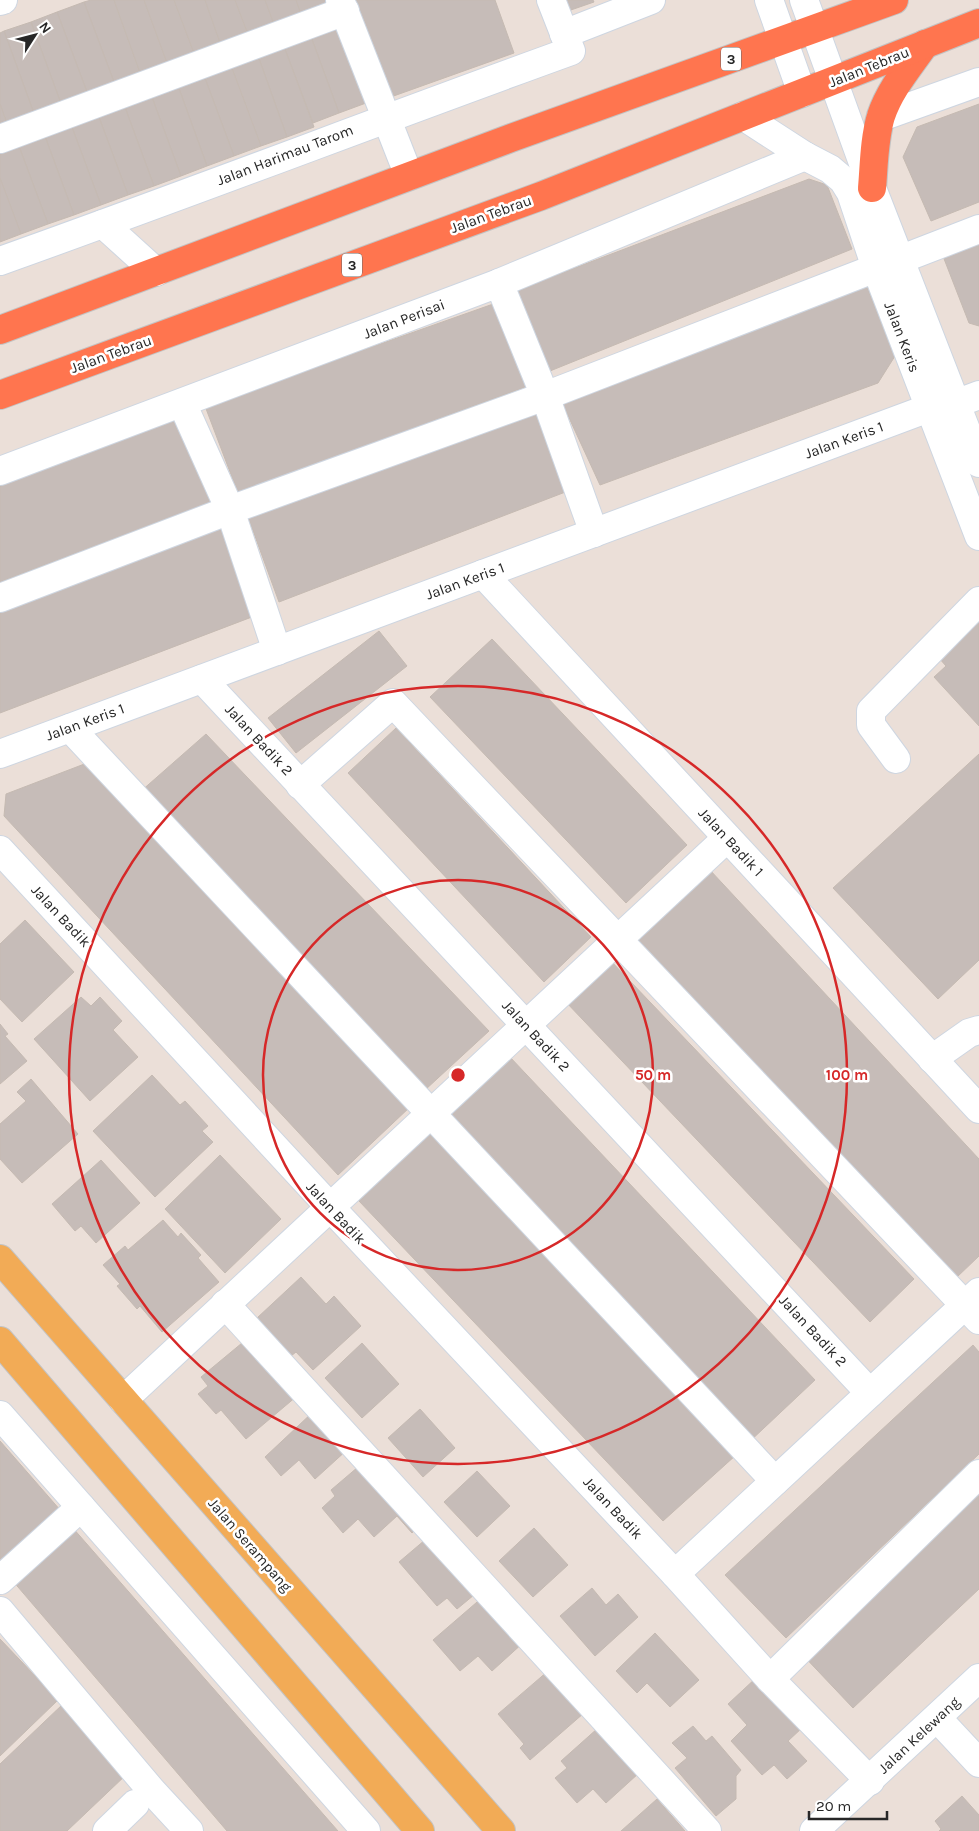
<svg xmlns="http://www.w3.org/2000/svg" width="979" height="1831" font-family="Karla,sans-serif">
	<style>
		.building { fill: #c6bcb8; stroke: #c5bab2 }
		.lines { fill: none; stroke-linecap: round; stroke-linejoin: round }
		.minor-casing { stroke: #ced6e1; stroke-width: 30 }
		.major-casing { stroke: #c3c3c3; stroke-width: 30 }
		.highway-casing { stroke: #c3c3c3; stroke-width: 30 }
		.minor { stroke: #fff; stroke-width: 28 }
		.major { stroke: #f2ab56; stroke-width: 28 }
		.highway { stroke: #ff754f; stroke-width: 28 }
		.ring { fill: none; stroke: #d62828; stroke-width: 2.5 }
		.labels { text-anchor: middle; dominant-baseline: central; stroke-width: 5; stroke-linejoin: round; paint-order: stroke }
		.shield { fill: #fff; stroke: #686868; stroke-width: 1 }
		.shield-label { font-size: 14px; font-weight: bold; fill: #272727 }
		.street-label { font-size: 15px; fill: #272727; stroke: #fff }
		.centre { fill: #d62828; stroke: #fff; stroke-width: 2.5 }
		.ring-label { font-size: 15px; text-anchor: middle; font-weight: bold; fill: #d62828; stroke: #fff; stroke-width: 5; stroke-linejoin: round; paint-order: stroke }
	</style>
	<rect width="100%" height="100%" fill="#ebdfd8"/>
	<g class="building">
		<polygon points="91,0 114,0 143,81 117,90 84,2"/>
		<polygon points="114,0 144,0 170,71 143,81"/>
		<polygon points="144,0 174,0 197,61 170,71"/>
		<polygon points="174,0 205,0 223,51 197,61"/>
		<polygon points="205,0 235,0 251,42 223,51"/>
		<polygon points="235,0 265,0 277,32 251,42"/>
		<polygon points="265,0 296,0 304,22 277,32"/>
		<polygon points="296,0 326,0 331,12 304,22"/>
		<polygon points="352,0 495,0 514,53 388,98"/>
		<polygon points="560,0 593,0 594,2 565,12"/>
		<polygon points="84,2 117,90 90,100 57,12"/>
		<polygon points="57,12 90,100 63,109 31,22"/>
		<polygon points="31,22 63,109 36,119 4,31"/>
		<polygon points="337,24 366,103 339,113 310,34"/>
		<polygon points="4,31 36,119 9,129 0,104 0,33"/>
		<polygon points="310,34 339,113 313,123 283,44"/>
		<polygon points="283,44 314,127 287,137 257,53"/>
		<polygon points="257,53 287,137 261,146 230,63"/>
		<polygon points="230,63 261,146 234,156 203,73"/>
		<polygon points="203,73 234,156 207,166 177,83"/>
		<polygon points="177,83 207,166 181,176 150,92"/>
		<polygon points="150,92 181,176 154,186 123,102"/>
		<polygon points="123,102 154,186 128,195 97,112"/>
		<polygon points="0,104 9,129 0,133"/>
		<polygon points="979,104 979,202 931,221 903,157 917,127"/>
		<polygon points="97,112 128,195 101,205 70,122"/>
		<polygon points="70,122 101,205 74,215 43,131"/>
		<polygon points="43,131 74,215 48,224 17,141"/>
		<polygon points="17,141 48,224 21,234 0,178 0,147"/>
		<polygon points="0,178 21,234 0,242"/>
		<polygon points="809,179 827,185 852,249 545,373 514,291"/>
		<polygon points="979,237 979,326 969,323 941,251"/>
		<polygon points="864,279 895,356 878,383 600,485 559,396"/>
		<polygon points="496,303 528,386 238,493 205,406"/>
		<polygon points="536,405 568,491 279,602 248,517"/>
		<polygon points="182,416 214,501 0,582 0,486"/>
		<polygon points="224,524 257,615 0,713 0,605"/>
		<polygon points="979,622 979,726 934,677 946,666 939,658"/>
		<polygon points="379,631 407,666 296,753 268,718"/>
		<polygon points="492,639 687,845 626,903 430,697"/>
		<polygon points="396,728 591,937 544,982 348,773"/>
		<polygon points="206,734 489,1031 425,1090 140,792"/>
		<polygon points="979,754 979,960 938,999 833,888"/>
		<polygon points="87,763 411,1106 338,1175 4,816 6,794"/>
		<polygon points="709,869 979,1159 979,1256 956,1278 632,941"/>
		<polygon points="25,920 74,972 22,1022 0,999 0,944"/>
		<polygon points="609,959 914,1279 870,1322 565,1001"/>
		<polygon points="81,997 91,1006 100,997 122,1021 113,1030 138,1057 90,1101 34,1039"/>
		<polygon points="0,1024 8,1034 5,1036 27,1061 0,1084"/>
		<polygon points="509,1056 815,1380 747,1444 445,1117"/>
		<polygon points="152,1075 180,1105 185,1101 208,1126 202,1131 213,1142 155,1197 93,1131"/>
		<polygon points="31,1079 78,1134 22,1183 0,1159 0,1124 26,1101 17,1092"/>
		<polygon points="431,1130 736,1455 663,1521 359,1201"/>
		<polygon points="220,1155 281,1219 225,1273 165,1209"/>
		<polygon points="101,1160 140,1203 96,1243 81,1226 75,1231 52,1204"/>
		<polygon points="163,1220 178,1237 181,1233 201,1255 198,1258 219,1282 162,1332 140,1306 137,1309 117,1286 120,1284 103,1265 125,1246 128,1250"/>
		<polygon points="301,1277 326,1304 334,1296 361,1326 313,1370 296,1352 291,1356 257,1318"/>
		<polygon points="248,1338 297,1396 246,1439 221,1410 216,1414 198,1394 208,1386 201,1377"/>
		<polygon points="362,1343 399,1384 362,1418 325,1378"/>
		<polygon points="973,1345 979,1352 979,1454 786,1638 725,1575"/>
		<polygon points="420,1409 455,1448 423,1477 388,1438"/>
		<polygon points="314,1411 348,1449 315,1479 299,1460 281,1476 265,1457"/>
		<polygon points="0,1441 61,1511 0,1563"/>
		<polygon points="365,1461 421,1524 412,1533 397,1516 374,1537 358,1519 343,1533 322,1508 335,1496 331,1490"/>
		<polygon points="477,1471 510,1506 477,1537 444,1502"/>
		<polygon points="979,1482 979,1589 853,1708 799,1651"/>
		<polygon points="72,1527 338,1831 227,1831 12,1580"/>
		<polygon points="534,1528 568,1565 533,1597 499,1561"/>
		<polygon points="432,1534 480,1590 457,1609 447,1598 437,1606 399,1562"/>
		<polygon points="592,1588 606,1605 618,1594 638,1617 595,1656 560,1616"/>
		<polygon points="484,1596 524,1642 492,1671 478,1656 460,1671 433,1640"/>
		<polygon points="655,1633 699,1680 670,1707 647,1683 637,1693 616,1671"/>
		<polygon points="0,1639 58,1700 0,1756"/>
		<polygon points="548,1671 584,1713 530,1760 520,1748 524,1744 498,1714"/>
		<polygon points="757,1677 803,1727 788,1741 807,1761 787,1779 774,1765 762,1775 731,1741 747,1725 728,1704"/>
		<polygon points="63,1704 128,1773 67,1831 0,1831 0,1764"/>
		<polygon points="693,1726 706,1741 712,1736 741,1770 736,1776 736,1799 716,1816 675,1768 687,1758 672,1743"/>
		<polygon points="598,1728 639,1773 606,1803 593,1789 577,1803 555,1778 567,1768 561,1761"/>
		<polygon points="962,1796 979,1815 979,1831 939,1831 941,1829 935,1821"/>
		<polygon points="657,1799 685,1831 621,1831"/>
	</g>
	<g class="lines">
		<g class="minor-casing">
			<g id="minor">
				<polyline points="340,0 409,176"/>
				<polyline points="769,0 802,93"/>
				<polyline points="804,0 872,188 979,463"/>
				<polyline points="0,1 3,0"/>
				<polyline points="564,34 651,0"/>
				<polyline points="743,116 805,156 830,169 843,180 851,193 876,268 979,536"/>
				<polyline points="881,117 979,82"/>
				<polyline points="0,139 345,11"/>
				<polyline points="103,224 156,272"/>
				<polyline points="899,260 979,229"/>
				<path d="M0,261C191,193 380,120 571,51L551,0"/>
				<polyline points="499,283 545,396 594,533"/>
				<polyline points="182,403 230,510 277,651"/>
				<polyline points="955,404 979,395"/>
				<polyline points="0,471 499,283 805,156"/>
				<polyline points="483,574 979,1109"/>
				<polyline points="0,598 230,510 545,396 876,268"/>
				<polyline points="202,679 870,1393"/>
				<polyline points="70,728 775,1481"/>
				<polyline points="0,754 929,408"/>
				<polyline points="896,759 871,725 871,711 979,601"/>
				<polyline points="300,785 393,703 979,1320"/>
				<polyline points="0,850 330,1207 675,1574 770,1679 870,1781"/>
				<polyline points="932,1059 969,1033 979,1030"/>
				<polyline points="225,1304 707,1831"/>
				<polyline points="123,1400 727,838"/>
				<polyline points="0,1415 366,1831"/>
				<polyline points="675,1574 979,1292"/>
				<polyline points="0,1580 81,1507"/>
				<polyline points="0,1611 152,1791 189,1831"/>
				<polyline points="770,1679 979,1474"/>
				<polyline points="937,1718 979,1763"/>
				<polyline points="107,1831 135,1804"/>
				<polyline points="814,1831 979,1678"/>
			</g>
		</g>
		<g class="major-casing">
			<g id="major">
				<polyline points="0,1259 501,1831"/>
				<polyline points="0,1341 420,1831"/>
			</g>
		</g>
		<g class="highway-casing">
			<g id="highway">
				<path d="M872,188C874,165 874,139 881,116C890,89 909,67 925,44"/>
				<polyline points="0,330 511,138 894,0"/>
				<polyline points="0,395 541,196 979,23"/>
			</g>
		</g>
		<use href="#minor" class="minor"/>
		<use href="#major" class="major"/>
		<use href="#highway" class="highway"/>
	</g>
	<g class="ring">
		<circle cx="458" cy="1075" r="195"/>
		<circle cx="458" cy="1075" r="389"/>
	</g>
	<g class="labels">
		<g class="shield">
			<rect x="721" y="47.5" width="20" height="23" rx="4"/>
			<rect x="342" y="253.5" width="20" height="23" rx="4"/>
		</g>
		<g class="shield-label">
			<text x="731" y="59">3</text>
			<text x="352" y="265">3</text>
		</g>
		<g class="street-label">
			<text transform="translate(869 67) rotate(-22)">Jalan Tebrau</text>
			<text transform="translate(285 155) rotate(-21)">Jalan Harimau Tarom</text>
			<text transform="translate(491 214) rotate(-20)">Jalan Tebrau</text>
			<text transform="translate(404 319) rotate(-21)">Jalan Perisai</text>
			<text transform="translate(902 337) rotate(69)">Jalan Keris</text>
			<text transform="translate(111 354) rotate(-20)">Jalan Tebrau</text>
			<text transform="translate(844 440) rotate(-20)">Jalan Keris 1</text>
			<text transform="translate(465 581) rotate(-20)">Jalan Keris 1</text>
			<text transform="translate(85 722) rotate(-20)">Jalan Keris 1</text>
			<text transform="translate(259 740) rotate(47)">Jalan Badik 2</text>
			<text transform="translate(731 842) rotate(47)">Jalan Badik 1</text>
			<text transform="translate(61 916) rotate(47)">Jalan Badik</text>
			<text transform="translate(536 1036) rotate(47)">Jalan Badik 2</text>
			<text transform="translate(336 1213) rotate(47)">Jalan Badik</text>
			<text transform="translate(813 1331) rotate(47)">Jalan Badik 2</text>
			<text transform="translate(613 1508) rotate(47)">Jalan Badik</text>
			<text transform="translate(250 1545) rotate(49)">Jalan Serampang</text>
			<text transform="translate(919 1735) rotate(-43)">Jalan Kelewang</text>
		</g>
	</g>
	<circle cx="458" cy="1075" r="8" class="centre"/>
	<g class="ring-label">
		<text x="653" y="1080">50 m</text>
		<text x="847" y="1080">100 m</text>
	</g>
	<g transform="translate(35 35) rotate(54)" stroke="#ffffff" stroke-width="4" paint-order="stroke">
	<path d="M0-4L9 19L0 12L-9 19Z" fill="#272727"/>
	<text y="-8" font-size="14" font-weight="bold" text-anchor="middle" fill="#272727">N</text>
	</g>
	<path d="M809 1811v8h78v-8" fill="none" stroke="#272727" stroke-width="2.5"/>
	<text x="816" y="1811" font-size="15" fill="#272727" stroke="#ffffff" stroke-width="4" paint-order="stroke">20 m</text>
</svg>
